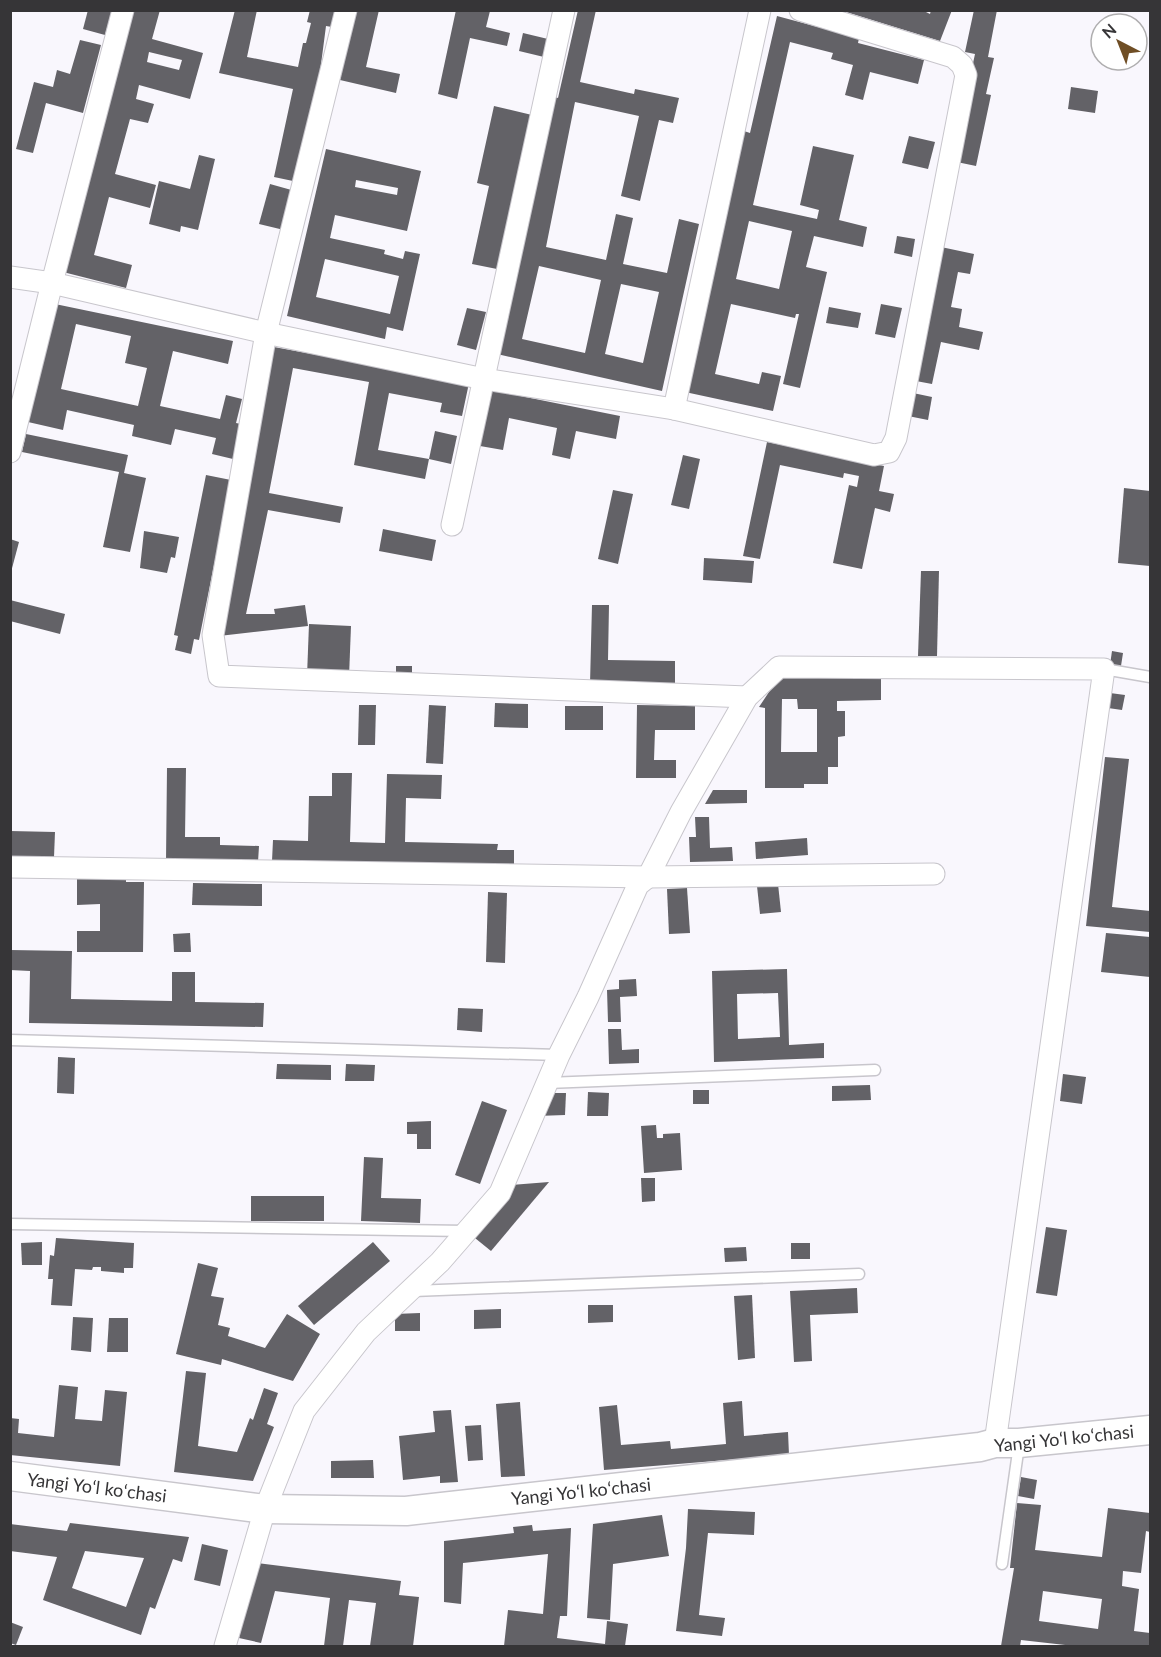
<svg xmlns="http://www.w3.org/2000/svg" width="1161" height="1657" font-family="Lato,sans-serif">
	<style>
		.building { fill: #636267; fill-rule: evenodd }
		.lines { fill: none; stroke-linecap: round; stroke-linejoin: round }
		.lane-casing { stroke: #c8c6cc; stroke-width: 13 }
		.street-casing { stroke: #c8c6cc; stroke-width: 23 }
		.secondary-casing { stroke: #c8c6cc; stroke-width: 31 }
		.lane { stroke: #fff; stroke-width: 10 }
		.street { stroke: #fff; stroke-width: 21 }
		.secondary { stroke: #fff; stroke-width: 28 }
		.labels { text-anchor: middle; dominant-baseline: central; stroke-width: 6; stroke-linejoin: round; paint-order: stroke }
		.street-label { font-size: 18px; fill: #363537; stroke: #fff }
	</style>
	<rect width="100%" height="100%" fill="#f9f7fd"/>
	<g class="building">
		<polygon points="88,10 112,10 105,35 83,29"/>
		<path d="M133,10H160L152,39L203,53L190,99L139,85L136,99L154,104L148,123L130,119L115,174L156,185L150,208L109,197L94,255L132,265L126,288L63,272ZM149,52L182,60L179,70L147,62Z"/>
		<polygon points="235,10 257,10 247,57 298,67 303,43 306,43 311,23 307,22 310,10 335,10 332,27 326,26 320,72 322,73 305,149 301,148 293,181 274,177 293,89 219,73"/>
		<polygon points="355,10 379,10 366,67 400,74 396,93 340,80"/>
		<polygon points="456,10 490,11 486,27 510,33 507,46 470,38 457,99 438,94"/>
		<path d="M578,10H596L580,82L634,94L635,89L679,98L673,123L659,120L640,201L621,196L639,116L575,102L546,247L606,260L616,214L633,218L623,264L667,273L679,219L699,224L662,391L497,354L555,97L558,98ZM539,266L601,280L585,353L522,339ZM621,284L659,292L643,363L605,354Z"/>
		<polygon points="922,10 930,14 931,10 952,10 940,41 843,11"/>
		<polygon points="974,10 997,10 988,57 994,58 986,94 991,95 976,166 952,161 975,54 965,52"/>
		<path d="M777,16L859,38L858,43L924,60L918,84L870,72L863,100L845,95L853,65L831,59L833,53L790,42L753,205L817,219L819,210L800,205L813,146L854,155L839,220L867,227L863,247L814,236L806,267L827,272L800,388L783,384L799,314H796L795,318L731,304L715,374L759,384L762,372L781,376L773,411L685,392L744,131L750,133ZM749,221L792,231L779,289L736,279Z"/>
		<polygon points="523,33 548,39 544,57 519,51"/>
		<polygon points="80,40 101,45 83,113 46,103 33,153 16,149 34,82 53,87 57,70 70,74"/>
		<polygon points="1071,87 1098,91 1095,113 1068,109"/>
		<polygon points="494,106 532,115 497,269 472,264 489,186 477,183"/>
		<polygon points="909,136 935,142 928,169 902,163"/>
		<path d="M326,149L421,171L407,231L335,215L330,238L385,250L384,254L403,259L405,251L420,254L403,331L387,327L385,339L287,316ZM356,180L398,188L397,195L355,187ZM325,259L399,276L390,314L316,297Z"/>
		<polygon points="199,155 215,159 198,230 181,226 180,232 149,224 159,181 190,189"/>
		<polygon points="270,184 295,191 284,230 259,224"/>
		<polygon points="897,236 915,239 912,257 894,253"/>
		<polygon points="941,247 974,254 970,274 958,272 951,307 962,309 959,327 983,332 979,350 941,342 932,384 916,381"/>
		<path d="M55,304L233,341L228,364L173,351L160,406L220,419L226,395L242,399L236,423L241,424L233,459L212,454L216,438L175,429L171,445L132,436L134,425L67,410L63,430L28,422ZM76,324L131,336L125,363L147,368L138,406L61,389Z"/>
		<polygon points="881,304 902,308 895,338 875,334"/>
		<polygon points="829,307 861,313 858,328 826,323"/>
		<polygon points="467,308 486,312 476,350 457,345"/>
		<polygon points="274,347 469,383 462,416 440,412 442,403 389,393 378,450 429,459 425,479 354,465 369,382 293,368 269,493 343,507 340,523 268,510 246,614 275,614 274,609 305,605 308,626 219,636"/>
		<polygon points="491,390 620,416 616,439 576,431 570,459 552,455 557,428 509,418 503,450 480,446"/>
		<polygon points="913,393 932,397 928,420 908,416"/>
		<polygon points="435,431 457,436 451,464 429,459"/>
		<polygon points="26,434 128,455 124,473 146,478 130,552 103,547 119,472 22,452"/>
		<polygon points="767,442 884,466 879,491 894,494 890,512 875,508 862,569 833,563 849,485 857,487 859,476 844,473 843,478 780,465 760,559 743,556"/>
		<polygon points="683,455 700,459 689,509 671,505"/>
		<polygon points="206,475 231,480 199,640 194,639 191,654 175,650 178,636 174,635"/>
		<polygon points="1124,488 1150,491 1150,566 1118,563"/>
		<polygon points="613,490 633,494 618,564 598,559"/>
		<polygon points="383,529 436,540 432,561 379,551"/>
		<polygon points="144,531 179,537 175,558 171,557 167,573 140,568"/>
		<polygon points="10,539 19,542 11,572 10,572"/>
		<polygon points="704,558 754,561 752,583 703,580"/>
		<polygon points="921,571 939,571 937,656 918,656"/>
		<polygon points="10,600 65,614 60,634 10,621"/>
		<polygon points="592,605 609,605 608,660 675,661 675,686 590,684"/>
		<polygon points="309,624 351,626 349,677 307,676"/>
		<polygon points="1112,651 1123,653 1121,666 1110,665"/>
		<rect x="396" y="666" width="16" height="13"/>
		<path d="M881,675V700L837,701V711H845V736L838,737V767H828V784H804V788H765V708L759,707L779,677ZM782,699H797L798,709H817V752H781Z"/>
		<polygon points="1110,693 1125,695 1122,710 1108,708"/>
		<polygon points="495,703 528,704 528,728 494,727"/>
		<polygon points="359,705 376,705 375,745 358,745"/>
		<polygon points="429,705 446,706 443,764 426,763"/>
		<polygon points="637,705 695,706 695,730 655,730 654,760 676,760 676,778 636,778"/>
		<rect x="565" y="706" width="38" height="24"/>
		<polygon points="1105,757 1129,759 1112,907 1150,911 1150,932 1086,926"/>
		<polygon points="167,768 186,768 185,837 220,837 220,845 259,846 258,862 166,861"/>
		<polygon points="332,773 352,773 350,842 385,843 387,774 442,775 441,799 406,798 405,842 498,844 497,850 514,850 514,868 272,861 273,840 308,841 309,796 332,796"/>
		<polygon points="713,790 747,790 747,803 705,804"/>
		<polygon points="695,817 709,817 710,848 732,847 733,861 690,862 689,837 696,837"/>
		<polygon points="10,831 55,832 54,857 10,856"/>
		<polygon points="807,838 808,855 756,859 755,842"/>
		<polygon points="77,878 126,878 126,882 144,882 143,952 77,952 77,931 100,931 100,904 77,905"/>
		<polygon points="193,883 262,884 262,906 192,905"/>
		<polygon points="778,884 781,912 760,914 757,886"/>
		<polygon points="687,888 690,933 669,934 667,889"/>
		<polygon points="488,892 507,893 505,963 486,962"/>
		<polygon points="190,933 191,952 174,952 173,934"/>
		<polygon points="1106,933 1150,937 1150,977 1101,972"/>
		<polygon points="10,950 72,951 71,999 172,1001 172,972 195,972 195,1002 264,1003 263,1027 29,1023 30,971 10,970"/>
		<path d="M787,969L789,1045L824,1043V1058L714,1062L712,971ZM778,993L780,1037L738,1039L737,994Z"/>
		<polygon points="636,979 637,996 620,997 621,1022 608,1022 607,990 619,989 619,980"/>
		<polygon points="458,1008 483,1009 482,1032 457,1030"/>
		<polygon points="608,1029 621,1029 622,1050 639,1049 639,1063 609,1064"/>
		<polygon points="58,1057 75,1058 74,1094 57,1093"/>
		<polygon points="277,1064 331,1065 331,1080 276,1079"/>
		<polygon points="346,1064 375,1065 374,1081 345,1081"/>
		<polygon points="1063,1074 1086,1077 1082,1104 1060,1101"/>
		<polygon points="870,1085 871,1100 832,1101 832,1086"/>
		<rect x="693" y="1090" width="16" height="14"/>
		<polygon points="588,1092 609,1093 608,1116 587,1116"/>
		<polygon points="545,1093 566,1093 565,1115 537,1116"/>
		<polygon points="482,1101 507,1110 480,1184 455,1175"/>
		<polygon points="431,1121 431,1149 417,1149 417,1134 407,1134 407,1122"/>
		<polygon points="656,1125 657,1138 663,1138 663,1134 680,1133 682,1170 644,1173 641,1126"/>
		<polygon points="364,1157 383,1158 381,1198 421,1199 420,1223 361,1221"/>
		<polygon points="641,1178 655,1178 655,1201 642,1202"/>
		<polygon points="549,1182 491,1251 470,1234 511,1185"/>
		<rect x="251" y="1196" width="73" height="25"/>
		<polygon points="1046,1227 1067,1230 1057,1296 1036,1293"/>
		<polygon points="56,1238 134,1243 133,1268 124,1268 124,1273 101,1271 101,1267 93,1267 92,1270 75,1269 72,1306 51,1305 53,1279 48,1279 50,1255 54,1256"/>
		<polygon points="42,1242 42,1265 22,1265 21,1243"/>
		<polygon points="373,1242 390,1261 314,1325 298,1306"/>
		<rect x="791" y="1243" width="19" height="16"/>
		<polygon points="746,1247 747,1261 725,1262 724,1248"/>
		<polygon points="198,1263 218,1268 211,1296 224,1298 218,1325 230,1328 228,1336 265,1348 287,1314 320,1334 293,1381 222,1359 221,1365 176,1354"/>
		<polygon points="857,1288 858,1313 810,1315 812,1361 794,1362 790,1291"/>
		<polygon points="752,1295 755,1358 738,1360 734,1296"/>
		<polygon points="588,1305 613,1305 613,1322 588,1323"/>
		<polygon points="501,1309 501,1328 474,1329 474,1310"/>
		<polygon points="420,1313 420,1331 395,1331 395,1314"/>
		<polygon points="73,1317 93,1318 91,1352 71,1350"/>
		<polygon points="109,1318 128,1318 128,1352 107,1352"/>
		<polygon points="186,1371 206,1373 198,1446 237,1452 250,1418 253,1420 264,1388 278,1393 267,1424 274,1427 253,1481 174,1472"/>
		<polygon points="59,1385 78,1387 75,1419 102,1421 105,1390 127,1392 120,1466 10,1455 10,1418 19,1419 18,1433 54,1437"/>
		<polygon points="742,1401 744,1436 788,1432 789,1455 604,1470 599,1407 617,1405 621,1445 670,1441 671,1449 726,1444 723,1403"/>
		<polygon points="520,1402 525,1476 501,1477 496,1404"/>
		<polygon points="451,1410 458,1482 440,1483 440,1476 403,1480 399,1436 435,1432 433,1411"/>
		<polygon points="481,1425 483,1460 468,1461 465,1426"/>
		<polygon points="373,1460 374,1478 331,1478 331,1461"/>
		<polygon points="1021,1477 1037,1480 1034,1499 1018,1496"/>
		<path d="M1017,1503L1041,1505L1035,1550L1102,1557L1108,1508L1150,1513V1532L1146,1531L1141,1573L1123,1571L1122,1586L1139,1589L1134,1631L1150,1633V1646H1074L1021,1640L1020,1646H1001L1014,1568H1010ZM1043,1591L1102,1599L1098,1629L1039,1621Z"/>
		<polygon points="688,1509 755,1512 754,1535 708,1533 699,1615 725,1618 722,1636 676,1631 686,1548"/>
		<polygon points="662,1515 669,1556 613,1564 610,1620 587,1618 593,1524"/>
		<path d="M70,1523L189,1537L182,1562L173,1559L155,1609L150,1607L141,1635L43,1600L57,1557L10,1551V1524L67,1531ZM85,1551L144,1558L126,1607L72,1588Z"/>
		<polygon points="532,1525 533,1531 571,1528 567,1616 560,1616 557,1638 605,1644 607,1621 628,1624 625,1646 504,1646 508,1610 543,1614 548,1554 463,1563 461,1604 444,1602 444,1541 514,1533 513,1527"/>
		<polygon points="202,1544 228,1550 220,1586 194,1580"/>
		<polygon points="257,1563 401,1581 399,1595 419,1597 413,1646 370,1646 376,1603 349,1600 343,1646 324,1646 330,1598 275,1591 261,1643 239,1638"/>
		<polygon points="10,1622 23,1627 16,1645 10,1643"/>
	</g>
	<g class="lines">
		<g class="lane-casing">
			<g id="lane">
				<polyline points="1104,669 1150,677"/>
				<polyline points="10,1040 559,1055"/>
				<polyline points="547,1083 875,1070"/>
				<polyline points="10,1224 466,1231"/>
				<polyline points="413,1291 859,1274"/>
				<polyline points="1002,1564 1019,1445"/>
			</g>
		</g>
		<g class="street-casing">
			<g id="street">
				<polyline points="346,10 266,333 213,635 219,676 747,697"/>
				<polyline points="10,277 52,283 266,333 484,379 674,409 874,455 889,452 896,438 966,75 962,65 953,57 800,10"/>
				<polyline points="674,409 760,10"/>
				<polyline points="10,452 52,283 123,10"/>
				<polyline points="452,525 564,10"/>
				<polyline points="10,867 648,877 934,874"/>
				<polyline points="225,1646 265,1509 304,1411 366,1332 440,1262 500,1193 559,1055 588,997 638,885 648,877 681,812 747,697 779,667 1104,669 995,1443"/>
			</g>
		</g>
		<g class="secondary-casing">
			<polyline id="secondary" points="10,1476 265,1509 406,1511 980,1447 995,1443 1019,1443 1150,1430"/>
		</g>
		<use href="#lane" class="lane"/>
		<use href="#street" class="street"/>
		<use href="#secondary" class="secondary"/>
	</g>
	<g class="labels">
		<g class="street-label">
			<text transform="translate(1064 1438) rotate(-6)">Yangi Yoʻl koʻchasi</text>
			<text transform="translate(97 1487) rotate(7)">Yangi Yoʻl koʻchasi</text>
			<text transform="translate(581 1491) rotate(-6)">Yangi Yoʻl koʻchasi</text>
		</g>
	</g>
	<rect width="1161" height="1657" fill="none" stroke="#363537" stroke-width="24"/>
	<g transform="translate(1119 42) rotate(318)"><circle r="28" fill="#ffffff" stroke="#afaeaf" stroke-width="1.5"/>
	<path d="M0-4.5L10 22L0 15L-10 22Z" fill="#6f4e25"/>
	<text y="-9" font-size="16" font-weight="bold" text-anchor="middle" fill="#363537">N</text>
	</g>
</svg>
